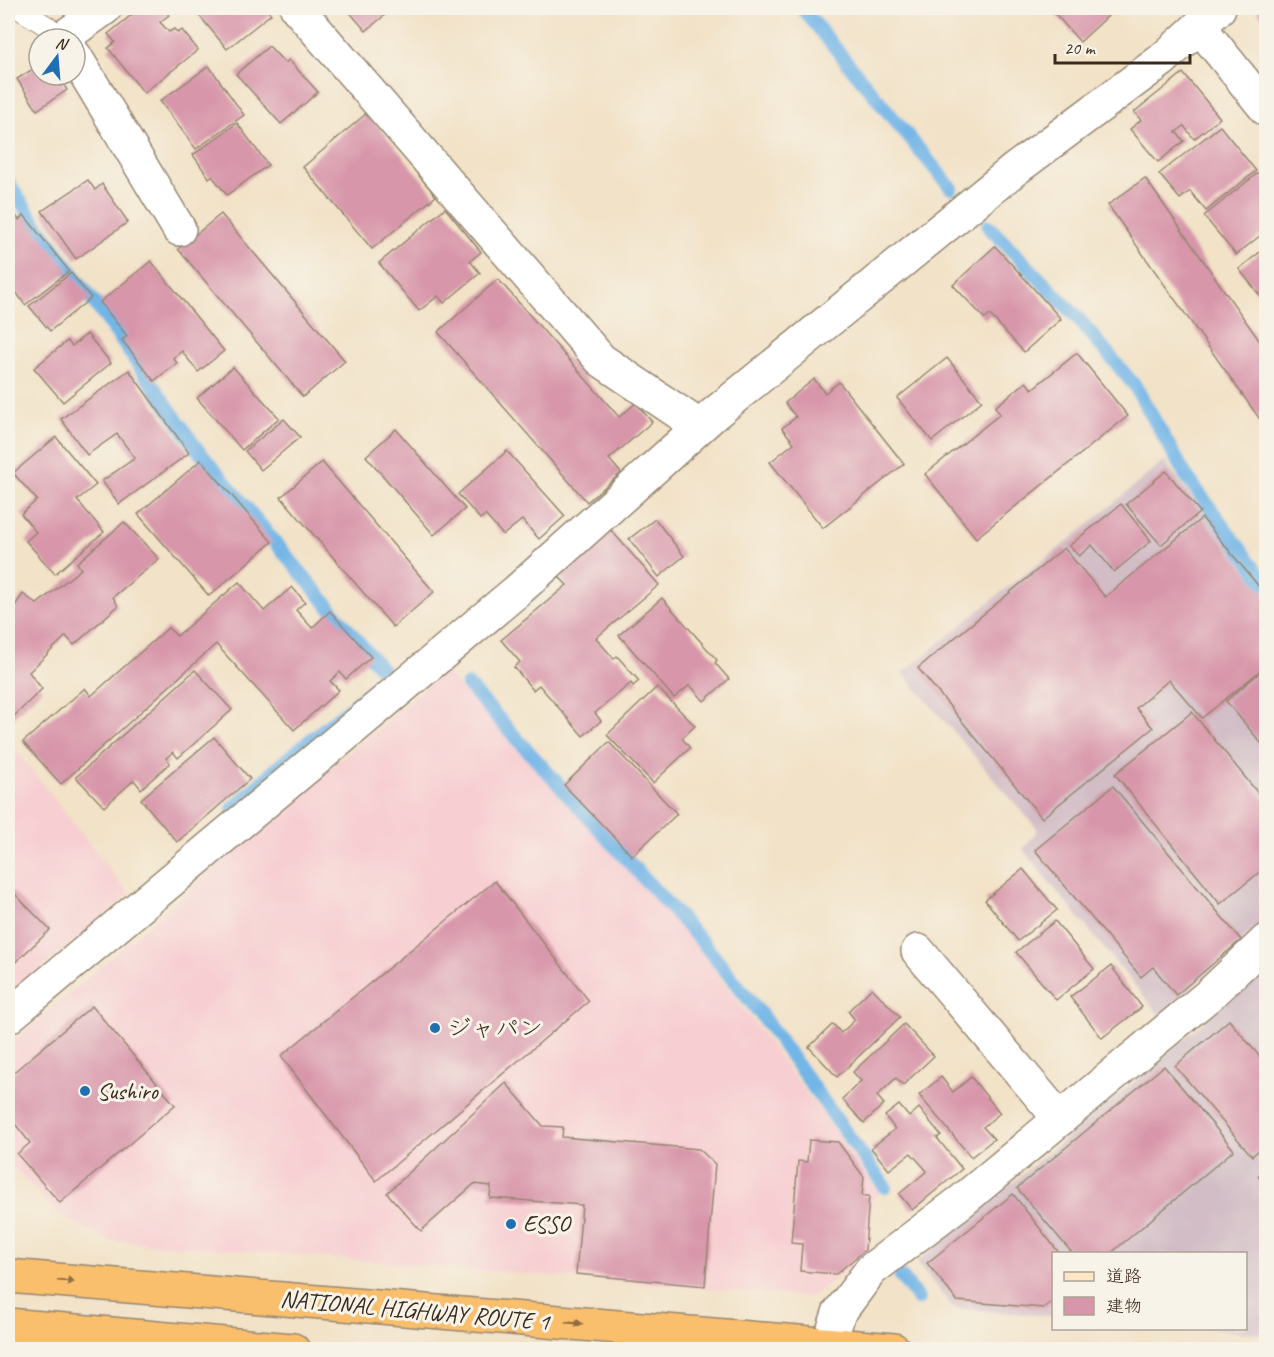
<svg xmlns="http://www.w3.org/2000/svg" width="1274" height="1357" font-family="Caveat,'Klee One',sans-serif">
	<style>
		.built { fill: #f7cfd2 }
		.industrial { fill: #d2bdc6 }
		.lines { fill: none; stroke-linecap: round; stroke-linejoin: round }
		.stream { stroke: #72b5e7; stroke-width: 14 }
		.building { fill: #d896aa }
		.lane-casing { stroke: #968672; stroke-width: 22 }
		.street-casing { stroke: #968672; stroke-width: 36 }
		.secondary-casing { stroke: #968672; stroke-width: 36 }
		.highway-casing { stroke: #968672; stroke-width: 36 }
		.lane { stroke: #fff; stroke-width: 20 }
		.street { stroke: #fff; stroke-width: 33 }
		.secondary { stroke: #fde5c5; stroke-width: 33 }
		.highway { stroke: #f9bf6d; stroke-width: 33 }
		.oneway { fill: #906d42 }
		.poi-dot { fill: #1f6fb2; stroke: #f7f3e8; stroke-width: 2 }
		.labels { text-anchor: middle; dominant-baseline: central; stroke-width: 6; stroke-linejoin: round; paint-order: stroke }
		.poi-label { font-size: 24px; fill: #3b2a1e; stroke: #f7f3e8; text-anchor: start }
		.street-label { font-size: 24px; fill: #3b2a1e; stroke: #f7f3e8 }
	</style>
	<rect width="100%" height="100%" fill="#f7f3e8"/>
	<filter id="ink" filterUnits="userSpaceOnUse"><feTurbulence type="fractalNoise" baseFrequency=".0167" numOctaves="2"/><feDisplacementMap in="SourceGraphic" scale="12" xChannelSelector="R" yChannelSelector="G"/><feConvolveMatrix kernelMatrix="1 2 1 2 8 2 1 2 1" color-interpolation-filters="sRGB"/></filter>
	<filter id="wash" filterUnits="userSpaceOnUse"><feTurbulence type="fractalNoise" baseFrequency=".008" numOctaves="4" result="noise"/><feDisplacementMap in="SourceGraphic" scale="24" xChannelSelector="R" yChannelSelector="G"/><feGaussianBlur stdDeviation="1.35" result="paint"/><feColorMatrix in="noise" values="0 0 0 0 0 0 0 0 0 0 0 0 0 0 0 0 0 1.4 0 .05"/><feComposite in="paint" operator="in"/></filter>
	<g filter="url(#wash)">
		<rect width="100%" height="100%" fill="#f2e2c7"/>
		<g class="built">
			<polygon points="445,670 686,932 840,1138 880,1193 872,1200 870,1251 811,1297 443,1267 438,1262 442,1267 108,1240 58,1214 8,1161 8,1046"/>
			<polygon points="8,740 129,894 8,997"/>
		</g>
		<g class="industrial">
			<polygon points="1164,461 1266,593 1266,919 1160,1016 1023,850 1038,830 903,673 1004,590 1076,535"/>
			<polygon points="1266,967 1266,1334 1205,1329 1246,1328 1246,1254 1054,1254 1053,1316 953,1308 917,1262 1161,1059"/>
		</g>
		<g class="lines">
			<g class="stream">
				<polyline points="802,8 951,188"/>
				<polyline points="8,182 33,220 105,317 198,450 388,677 286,760 233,808"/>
				<polyline points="988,226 1077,317 1135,386 1185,474 1266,584"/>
				<polyline points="468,685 703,943 760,1013 885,1187"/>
				<polyline points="901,1276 918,1299"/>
			</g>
		</g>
		<g id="blocks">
			<g class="building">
				<polygon points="140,8 162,8 169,15 160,22 169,32 174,29 178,33 182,30 198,50 144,93 108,48 115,42 108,34"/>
				<polygon points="193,8 265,8 271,14 227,49"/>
				<polygon points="346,8 393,8 366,31"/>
				<polygon points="1050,8 1100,8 1108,16 1080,42"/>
				<polygon points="1257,8 1266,8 1266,22 1256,9"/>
				<polygon points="269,46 285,63 289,60 318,92 281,124 236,74"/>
				<polygon points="39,65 39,75 58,75 67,90 37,110 17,79"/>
				<polygon points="209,66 244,115 196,149 160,101"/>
				<polygon points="1183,73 1220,118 1194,139 1184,126 1176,132 1184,141 1158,162 1130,129 1141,120 1134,112"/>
				<polygon points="367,113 436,196 372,249 303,167"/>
				<polygon points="237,123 268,165 227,195 212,176 209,178 193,155"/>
				<polygon points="1220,126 1256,171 1206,211 1190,191 1180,199 1159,174"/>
				<polygon points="1259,172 1266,180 1266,231 1236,255 1204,216"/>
				<polygon points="1145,178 1266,350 1266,428 1108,205"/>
				<polygon points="88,180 95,190 102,184 128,222 76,259 42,211"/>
				<polygon points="8,205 19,220 24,215 69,271 25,305 12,286 8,289"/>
				<polygon points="445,208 481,252 470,261 480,273 444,303 438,296 419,311 379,263"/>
				<polygon points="221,214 345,361 303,397 178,249"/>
				<polygon points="995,246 1061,319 1024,352 990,315 985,319 953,285"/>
				<polygon points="1266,247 1266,303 1239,269"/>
				<polygon points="151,261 224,351 198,372 182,351 173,358 177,363 154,381 122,340 127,336 100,302"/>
				<polygon points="71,273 91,298 50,331 29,306"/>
				<polygon points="498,279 619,417 636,403 652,422 609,459 621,473 587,502 438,332"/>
				<polygon points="87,334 111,363 63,402 34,368 67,341 72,346"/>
				<polygon points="1077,353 1128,416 976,538 925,474 1000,414 995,407 1026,382 1032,389"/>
				<polygon points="947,358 982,401 932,441 897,398"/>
				<polygon points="233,367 279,418 242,450 197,398"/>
				<polygon points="129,370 189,453 119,504 102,481 135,458 117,434 87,455 61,419"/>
				<polygon points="814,379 825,393 839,382 904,464 823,528 770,462 794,443 782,428 796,417 785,403"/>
				<polygon points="284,419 300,437 261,470 245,451"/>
				<polygon points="396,429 465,509 434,535 366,456"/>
				<polygon points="56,437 96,485 77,500 104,532 55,574 26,541 36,532 21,514 37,500 13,473"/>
				<polygon points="507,451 565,516 539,539 522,520 503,535 485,515 480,519 458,494"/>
				<polygon points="201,460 272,542 209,596 138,514"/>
				<polygon points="322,462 434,592 393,627 281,497"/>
				<polygon points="1166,471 1200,512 1161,545 1126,504"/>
				<polygon points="1121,504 1151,541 1114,572 1092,545 1079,556 1069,546"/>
				<polygon points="1202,518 1266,595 1266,666 1202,718 1169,680 1136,708 1153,728 1042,818 918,668 1064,548 1105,597"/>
				<polygon points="655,519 684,556 659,577 629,539"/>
				<polygon points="124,522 159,559 113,597 118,606 74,645 66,636 29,672 42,689 8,722 8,616 23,594 37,604 81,569 77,563"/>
				<polygon points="610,529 659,585 596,638 614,659 617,656 639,681 633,686 631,683 595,713 601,721 583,736 539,685 533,690 514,667 520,662 501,640 567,585 556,574"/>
				<polygon points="239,582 264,611 292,587 305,602 296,610 312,628 330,611 371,657 346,679 340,672 330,681 339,690 294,730 216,644 61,784 23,742 85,688 91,696 168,628 177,636"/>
				<polygon points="662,598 717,660 715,663 729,679 704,701 690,685 674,698 619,635"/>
				<polygon points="1266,667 1266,749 1226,701"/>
				<polygon points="195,670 232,710 178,758 173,752 166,758 170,763 141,789 134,780 104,807 76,777"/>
				<polygon points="657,687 695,726 682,738 690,748 653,783 607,735"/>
				<polygon points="1192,712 1266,803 1266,867 1220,904 1115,774"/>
				<polygon points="214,737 250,779 177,842 141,799"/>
				<polygon points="609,742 677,814 632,856 564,785"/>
				<polygon points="1113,786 1241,940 1176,995 1153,967 1141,977 1035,850"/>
				<polygon points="1023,869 1057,910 1018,941 985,900"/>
				<polygon points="495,881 589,1001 376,1181 281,1056"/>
				<polygon points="8,887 50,930 8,969"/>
				<polygon points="1055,921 1094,969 1056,1000 1016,952"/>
				<polygon points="1111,966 1142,1007 1102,1038 1070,997"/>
				<polygon points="872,988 900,1017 837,1077 809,1047 833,1024 841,1033 855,1020 848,1011"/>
				<polygon points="92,1006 175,1105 60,1203 17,1154 30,1143 8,1115 8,1077"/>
				<polygon points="1229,1020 1266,1064 1266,1144 1252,1156 1175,1066"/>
				<polygon points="904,1024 934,1056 903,1085 896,1078 877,1096 884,1104 864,1123 842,1099 861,1081 853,1072"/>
				<polygon points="1164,1066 1234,1150 1110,1254 1073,1254 1017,1188"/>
				<polygon points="941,1077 953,1092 971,1077 1000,1113 983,1127 994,1139 971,1157 919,1095"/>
				<polygon points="506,1083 543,1126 563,1127 562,1137 699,1149 715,1164 705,1286 576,1274 582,1205 490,1198 491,1186 474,1184 421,1231 387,1193"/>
				<polygon points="899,1105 909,1117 919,1108 941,1135 937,1138 962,1169 912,1210 899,1194 927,1171 911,1153 889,1170 871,1148 895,1129 885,1116"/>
				<polygon points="809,1140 838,1142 864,1177 862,1196 869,1196 865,1250 836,1274 800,1271 802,1244 791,1243 798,1161 807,1162"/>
				<polygon points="1266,1168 1266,1186 1258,1176"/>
				<polygon points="1013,1194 1060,1254 1054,1254 1054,1300 1044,1308 957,1301 927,1263"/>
			</g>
		</g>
	</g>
	<g filter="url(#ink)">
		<use href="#blocks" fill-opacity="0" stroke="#968672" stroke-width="1.5"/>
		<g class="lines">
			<g class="lane-casing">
				<polyline id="lane" points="18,8 64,37"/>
			</g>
			<g class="street-casing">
				<g id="street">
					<polyline points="297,8 601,360 699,426"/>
					<polyline points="1199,26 1266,109"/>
					<polyline points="65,39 64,37 105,8"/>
					<polyline points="75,56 179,229"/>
					<polyline points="918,951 1060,1119"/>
					<polyline points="8,1017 517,591 714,414 1014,170 1162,60 1219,8"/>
					<polyline points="829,1344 839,1313 871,1270 963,1200 1060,1119 1209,995 1266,941"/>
				</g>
			</g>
			<g class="secondary-casing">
				<polyline id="secondary" points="8,1325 24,1350"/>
			</g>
			<g class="highway-casing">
				<g id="highway">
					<polyline points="8,1276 894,1350"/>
					<polyline points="8,1325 293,1350"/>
				</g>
			</g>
			<use href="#lane" class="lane"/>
			<use href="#street" class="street"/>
			<use href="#secondary" class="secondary"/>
			<use href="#highway" class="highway"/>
		</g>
		<defs><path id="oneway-solid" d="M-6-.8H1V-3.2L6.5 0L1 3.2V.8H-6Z" transform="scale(1.5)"/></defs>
		<g class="oneway">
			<use href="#oneway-solid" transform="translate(66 1281) rotate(5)"/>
			<use href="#oneway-solid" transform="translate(574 1323) rotate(5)"/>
		</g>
	</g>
	<g class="poi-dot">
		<circle cx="435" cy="1028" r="6"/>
		<circle cx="85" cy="1091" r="6"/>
		<circle cx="511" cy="1224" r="6"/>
	</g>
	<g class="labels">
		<g class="poi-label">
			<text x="447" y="1028">ジャパン</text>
			<text x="97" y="1091">Sushiro</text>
			<text x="523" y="1224">ESSO</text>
		</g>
		<g class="street-label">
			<text transform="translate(415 1310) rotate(5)">NATIONAL HIGHWAY ROUTE 1</text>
		</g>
	</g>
	<rect width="1274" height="1357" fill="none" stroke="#f7f3e8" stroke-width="30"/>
	<rect x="1052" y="1252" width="195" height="78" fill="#f7f3e8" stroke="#aca397" stroke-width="1.5"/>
	<rect x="1064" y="1272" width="30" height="9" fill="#fde5c5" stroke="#aca397" stroke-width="1.5"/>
	<text x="1106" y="1282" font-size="18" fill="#3b2a1e">道路</text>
	<rect x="1064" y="1297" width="30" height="18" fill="#d896aa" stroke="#aca397" stroke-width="1.5"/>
	<text x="1106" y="1312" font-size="18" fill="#3b2a1e">建物</text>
	<g transform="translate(57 57) rotate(16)"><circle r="28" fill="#f7f3e8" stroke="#aca397" stroke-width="1.5"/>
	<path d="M0-4.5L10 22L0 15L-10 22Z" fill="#1f6fb2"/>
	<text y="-9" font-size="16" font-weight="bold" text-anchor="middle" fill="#3b2a1e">N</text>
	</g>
	<path d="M1055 54v9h135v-9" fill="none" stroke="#3b2a1e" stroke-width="3"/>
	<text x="1064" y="54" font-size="18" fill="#3b2a1e" stroke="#f7f3e8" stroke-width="4.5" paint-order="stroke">20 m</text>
</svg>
